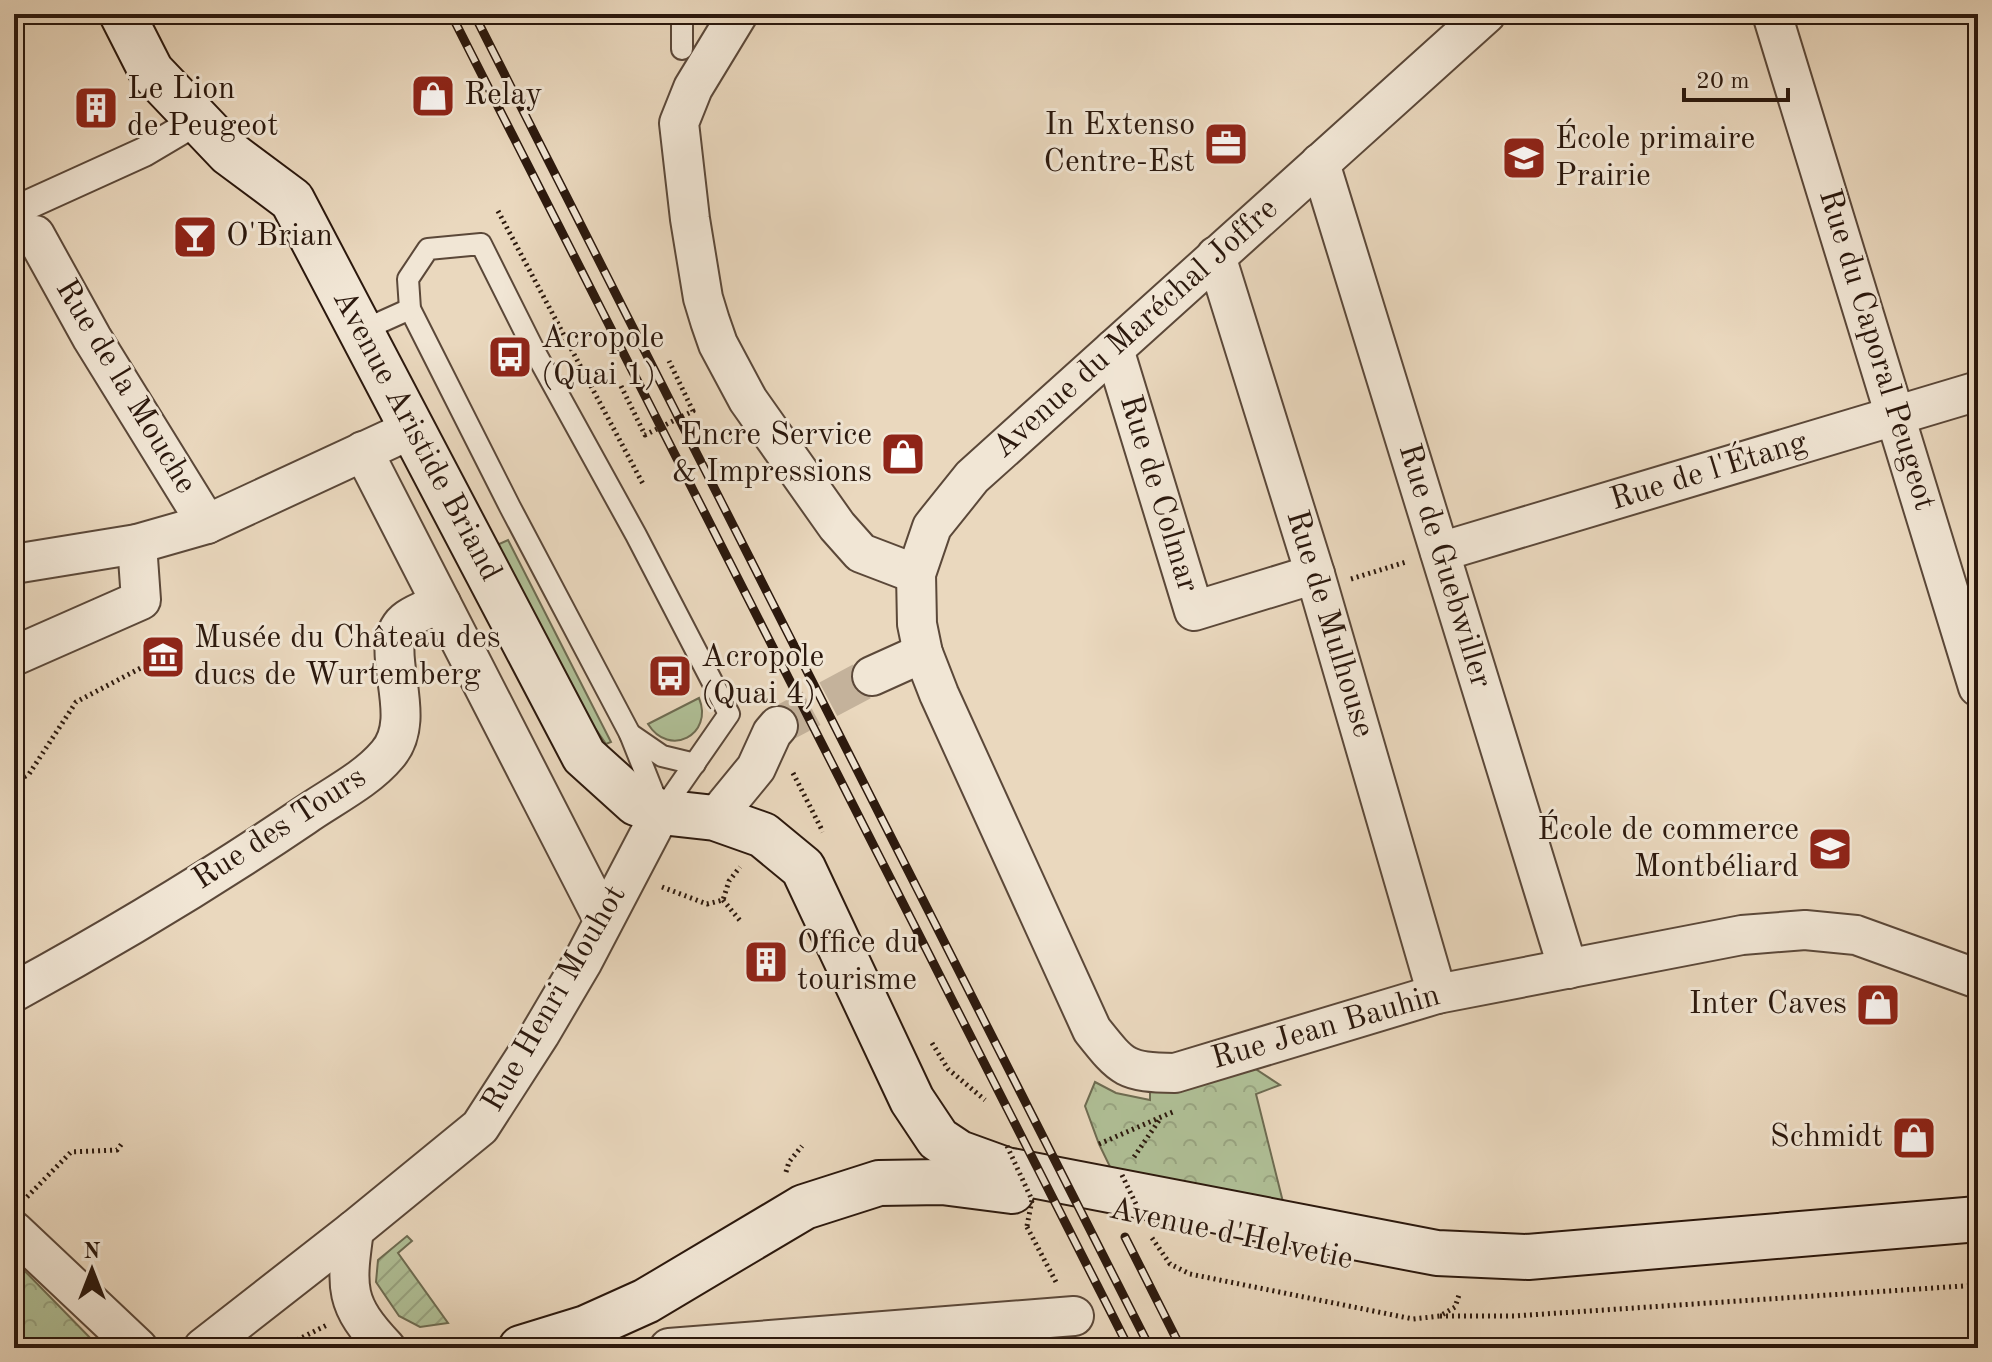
<svg xmlns="http://www.w3.org/2000/svg" width="1992" height="1362" font-family="'Old Standard TT',serif">
	<style>
		.grass { fill: #b0c097; stroke: #6e6c52; stroke-width: 2 }
		.park { fill: url(#park-crowns); stroke: #6e6c52; stroke-width: 2 }
		.garden { fill: url(#garden-furrows); stroke: #6e6c52; stroke-width: 2 }
		.lines { fill: none; stroke-linecap: round; stroke-linejoin: round }
		.minor-tunnel { stroke: #c4b29b; stroke-width: 38; stroke-dasharray: 38 19; stroke-linecap: butt }
		.service-casing { stroke: #5b4839; stroke-width: 24 }
		.pedestrian-casing { stroke: #5b4839; stroke-width: 32 }
		.minor-casing { stroke: #5b4839; stroke-width: 42 }
		.secondary-casing { stroke: #2b180d; stroke-width: 48 }
		.path { stroke: #2b180d; stroke-width: 5; stroke-dasharray: 2 4; stroke-linecap: butt }
		.service { stroke: #f1e6d5; stroke-width: 20 }
		.pedestrian { stroke: #f1e6d5; stroke-width: 28 }
		.minor { stroke: #f1e6d5; stroke-width: 38 }
		.secondary { stroke: #f1e6d5; stroke-width: 44 }
		.rail-casing { stroke: #2b180d; stroke-width: 9 }
		.rail { stroke: #f1e6d5; stroke-width: 6; stroke-dasharray: 18; stroke-linecap: butt }
		.path-bridge { stroke: #2b180d; stroke-width: 5; stroke-dasharray: 2 4; stroke-linecap: butt }
		.labels { text-anchor: middle; dominant-baseline: central; stroke-width: 6; stroke-linejoin: round; paint-order: stroke }
		.poi-label { font-size: 32px; fill: #2b180d; stroke: #f1e6d5; text-anchor: start }
		.street-label { font-size: 32px; fill: #2b180d; stroke: #f1e6d5 }
	</style>
	<defs>
		<pattern id="park-crowns" width="20" height="18" patternUnits="userSpaceOnUse" patternTransform="scale(2)"><rect width="20" height="18" fill="#b0c097"/><path d="M2 6a3 3 0 1 1 6 0M12 15a3 3 0 1 1 6 0" fill="none" stroke="#98a481"/></pattern>
		<pattern id="garden-furrows" width="10" height="10" patternUnits="userSpaceOnUse" patternTransform="scale(2)"><rect width="10" height="10" fill="#b0c097"/><path d="M-1 1l2-2M0 10L10 0M9 11l2-2" fill="none" stroke="#98a481"/></pattern>
	</defs>
	<rect width="100%" height="100%" fill="#ead8be"/>
	<filter id="stains"><feTurbulence type="fractalNoise" baseFrequency=".0025" numOctaves="4"/><feColorMatrix values="0 0 0 0 .2 0 0 0 0 .09 0 0 0 0 .02 0 0 0 .5 -.17"/></filter>
	<radialGradient id="worn" r=".72"><stop offset=".6" stop-color="#630" stop-opacity="0"/><stop offset="1" stop-color="#630" stop-opacity=".3"/></radialGradient>
	<g class="grass">
		<polygon points="508,540 611,742 606,744 575,699 497,545"/>
		<path d="M699,698C714,735 669,758 648,724Z"/>
	</g>
	<g class="park">
		<polygon points="1248,1064 1280,1085 1256,1094 1285,1210 1112,1171 1099,1144 1085,1106 1095,1082 1116,1093 1150,1100 1150,1092 1181,1091"/>
		<polygon points="14,1260 100,1348 14,1348"/>
	</g>
	<polygon class="garden" points="407,1236 412,1241 398,1253 448,1323 420,1327 399,1316 376,1282 378,1260"/>
	<g class="lines">
		<polyline class="minor-tunnel" points="778,726 872,676"/>
		<g class="service-casing">
			<g id="service">
				<polyline points="682,49 682,14"/>
				<polygon points="481,244 535,352 636,535 729,714 661,812 630,734 510,507 410,309 408,279 428,249"/>
				<polyline points="361,331 410,309"/>
				<polyline points="630,734 662,756 695,764"/>
			</g>
		</g>
		<g class="pedestrian-casing">
			<polyline id="pedestrian" points="14,211 144,152 198,120"/>
		</g>
		<g class="minor-casing">
			<g id="minor">
				<polyline points="738,14 693,88 679,123 690,219 703,298 710,321 718,344 748,400 837,526 861,553 916,574"/>
				<path d="M1486,14L972,477L932,527L916,574L917,624L923,653L939,694L1092,1030C1123,1069 1125,1072 1175,1073L1437,994L1742,935L1805,930L1856,935L1978,979"/>
				<polyline points="1772,14 1978,687"/>
				<polyline points="1320,163 1568,969"/>
				<polyline points="35,235 92,338 207,524"/>
				<polyline points="1216,256 1315,574 1437,994"/>
				<polyline points="1114,349 1194,611 1315,574"/>
				<polyline points="363,451 603,919"/>
				<polyline points="1440,552 1978,391"/>
				<polyline points="14,564 137,544 207,524 412,429"/>
				<polyline points="14,656 141,600 137,544"/>
				<polyline points="872,676 923,653"/>
				<polyline points="715,818 756,768 772,733 778,726"/>
				<path d="M14,992C113,938 211,879 304,816C331,797 366,780 387,755C423,715 372,644 408,619C418,612 431,608 441,603"/>
				<path d="M354,1230C346,1288 344,1304 386,1348"/>
				<polyline points="14,1231 138,1348"/>
				<polyline points="203,1348 354,1230 480,1127 540,1034 583,961 661,812"/>
				<polyline points="669,1348 1074,1316"/>
			</g>
		</g>
		<g class="secondary-casing">
			<g id="secondary">
				<polyline points="122,14 151,71 229,153 292,200 584,756 636,803 661,812 715,818 763,835 803,868 912,1100 938,1139 959,1153 1006,1170 1437,1253 1528,1257 1978,1219"/>
				<polyline points="521,1348 586,1328 646,1301 804,1207 879,1183 942,1182 1012,1191"/>
			</g>
		</g>
		<g class="path">
			<polyline points="498,211 643,484"/>
			<polyline points="621,386 645,435 693,411 669,361"/>
			<polyline points="1351,579 1406,562"/>
			<polyline points="793,773 823,832"/>
			<polyline points="14,783 29,774 76,702 154,661"/>
			<polyline points="662,887 707,904 723,900 729,881 740,867"/>
			<polyline points="723,900 742,923"/>
			<polyline points="932,1043 948,1069 985,1100"/>
			<polyline points="1099,1144 1175,1111"/>
			<polyline points="1134,1157 1160,1119"/>
			<polyline points="786,1172 789,1162 802,1146"/>
			<polyline points="27,1197 71,1152 117,1150 123,1142"/>
			<polyline points="1027,1227 1056,1282"/>
			<polyline points="1152,1238 1170,1264 1190,1274 1413,1319 1440,1316 1455,1307 1460,1292"/>
			<polyline points="1440,1316 1514,1316 1978,1285"/>
			<polyline points="281,1348 327,1325"/>
		</g>
		<use href="#service" class="service"/>
		<use href="#pedestrian" class="pedestrian"/>
		<use href="#minor" class="minor"/>
		<use href="#secondary" class="secondary"/>
		<g class="rail-casing">
			<g id="rail">
				<polyline points="451,14 1129,1348"/>
				<polyline points="474,14 1150,1348"/>
				<polyline points="1125,1237 1181,1348"/>
			</g>
		</g>
		<use href="#rail" class="rail"/>
		<g class="path-bridge">
			<polyline points="1007,1146 1032,1200 1027,1226"/>
			<polyline points="1122,1175 1143,1219"/>
		</g>
	</g>
	<defs>
		<g id="shop-square" transform="scale(2.3)"><rect x="-9" y="-9" width="18" height="18" rx="4" fill="#8f2418" stroke="#f1e6d5"/><path d="M-5-2.5h2.3a2.7 3.5 0 0 1 5.4 0H5L5.5 6h-11ZM-1.5-2.5h3a1.5 2.3 0 0 0-3 0Z" fill="#fff"/></g>
		<g id="building-square" transform="scale(2.3)"><rect x="-9" y="-9" width="18" height="18" rx="4" fill="#8f2418" stroke="#f1e6d5"/><path d="M-4-6H4V6H1V3H-1V6H-4ZM-2.5-4.3h1.7v1.8h-1.7ZM.8-4.3h1.7v1.8H.8ZM-2.5-1h1.7V.8h-1.7ZM.8-1h1.7V.8H.8Z" fill="#fff"/></g>
		<g id="office-square" transform="scale(2.3)"><rect x="-9" y="-9" width="18" height="18" rx="4" fill="#8f2418" stroke="#f1e6d5"/><path d="M-6-3h4V-5.5h4V-3h4V5H-6ZM-1-4.5V-3h2v-1.5ZM-6 0V1H6V0Z" fill="#fff"/></g>
		<g id="school-square" transform="scale(2.3)"><rect x="-9" y="-9" width="18" height="18" rx="4" fill="#8f2418" stroke="#f1e6d5"/><path d="M0-5L7-2L0 1L-7-2ZM-4 1L0 2.5L4 1V4Q0 6-4 4Z" fill="#fff"/></g>
		<g id="bar-square" transform="scale(2.3)"><rect x="-9" y="-9" width="18" height="18" rx="4" fill="#8f2418" stroke="#f1e6d5"/><path d="M-6-5H6L.8 .8V4.5H3.5V6h-7V4.5H-.8V.8Z" fill="#fff"/></g>
		<g id="bus-square" transform="scale(2.3)"><rect x="-9" y="-9" width="18" height="18" rx="4" fill="#8f2418" stroke="#f1e6d5"/><path d="M-5-6H5V4H4V6H2V4H-2V6H-4V4H-5ZM-3.5-4V0h7V-4ZM-3.5 1.2v1.5H-2V1.2ZM2 1.2v1.5H3.5V1.2Z" fill="#fff"/></g>
		<g id="museum-square" transform="scale(2.3)"><rect x="-9" y="-9" width="18" height="18" rx="4" fill="#8f2418" stroke="#f1e6d5"/><path d="M0-6L6-3V-2H-6V-3ZM-5-1h2V3h-2ZM-1-1h2V3h-2ZM3-1h2V3H3ZM-6 4H6V6H-6Z" fill="#fff"/></g>
		<g id="university-square" transform="scale(2.3)"><rect x="-9" y="-9" width="18" height="18" rx="4" fill="#8f2418" stroke="#f1e6d5"/><path d="M0-5L7-2L0 1L-7-2ZM-4 1L0 2.5L4 1V4Q0 6-4 4Z" fill="#fff"/></g>
	</defs>
	<g fill-rule="evenodd">
		<use href="#shop-square" x="433" y="96"/>
		<use href="#building-square" x="96" y="108"/>
		<use href="#office-square" x="1226" y="144"/>
		<use href="#school-square" x="1524" y="158"/>
		<use href="#bar-square" x="195" y="237"/>
		<use href="#bus-square" x="510" y="357"/>
		<use href="#shop-square" x="903" y="454"/>
		<use href="#museum-square" x="163" y="657"/>
		<use href="#bus-square" x="670" y="676"/>
		<use href="#university-square" x="1830" y="849"/>
		<use href="#building-square" x="766" y="962"/>
		<use href="#shop-square" x="1878" y="1005"/>
		<use href="#shop-square" x="1914" y="1138"/>
	</g>
	<g class="labels">
		<g class="poi-label">
			<text x="127" y="90">Le Lion<tspan x="127" dy="37">de Peugeot</tspan></text>
			<text x="464" y="96">Relay</text>
			<text x="1195" y="126" text-anchor="end">In Extenso<tspan x="1195" dy="37">Centre-Est</tspan></text>
			<text x="1555" y="140">École primaire<tspan x="1555" dy="37">Prairie</tspan></text>
			<text x="226" y="237">O'Brian</text>
			<text x="541" y="339">Acropole<tspan x="541" dy="37">(Quai 1)</tspan></text>
			<text x="872" y="436" text-anchor="end">Encre Service<tspan x="872" dy="37">&amp; Impressions</tspan></text>
			<text x="194" y="639">Musée du Château des<tspan x="194" dy="37">ducs de Wurtemberg</tspan></text>
			<text x="701" y="658">Acropole<tspan x="701" dy="37">(Quai 4)</tspan></text>
			<text x="1799" y="831" text-anchor="end">École de commerce<tspan x="1799" dy="37">Montbéliard</tspan></text>
			<text x="797" y="944">Office du<tspan x="797" dy="37">tourisme</tspan></text>
			<text x="1847" y="1005" text-anchor="end">Inter Caves</text>
			<text x="1883" y="1138" text-anchor="end">Schmidt</text>
		</g>
		<g class="street-label">
			<text transform="translate(1136 329) rotate(-42)">Avenue du Maréchal Joffre</text>
			<text transform="translate(1876 350) rotate(73)">Rue du Caporal Peugeot</text>
			<text transform="translate(125 387) rotate(59)">Rue de la Mouche</text>
			<text transform="translate(416 436) rotate(62)">Avenue Aristide Briand</text>
			<text transform="translate(1709 472) rotate(-17)">Rue de l'Étang</text>
			<text transform="translate(1158 494) rotate(73)">Rue de Colmar</text>
			<text transform="translate(1444 566) rotate(73)">Rue de Guebwiller</text>
			<text transform="translate(1329 624) rotate(73)">Rue de Mulhouse</text>
			<text transform="translate(280 829) rotate(-33)">Rue des Tours</text>
			<text transform="translate(555 999) rotate(-60)">Rue Henri Mouhot</text>
			<text transform="translate(1326 1028) rotate(-16)">Rue Jean Bauhin</text>
			<text transform="translate(1231 1235) rotate(12)">Avenue d'Helvetie</text>
		</g>
	</g>
	<rect width="1992" height="1362" fill="none" stroke="#ead8be" stroke-width="48"/>
	<rect x="16" y="16" width="1960" height="1330" fill="none" stroke="#2b180d" stroke-width="4"/>
	<rect x="24" y="24" width="1944" height="1314" fill="none" stroke="#2b180d" stroke-width="2"/>
	<g transform="translate(92 1270)" stroke="#f1e6d5" stroke-width="6" paint-order="stroke">
	<path d="M0-6L14 30L0 20L-14 30Z" fill="#2b180d"/>
	<text y="-12" font-size="22" font-weight="bold" text-anchor="middle" fill="#2b180d">N</text>
	</g>
	<path d="M1684 88v12h104v-12" fill="none" stroke="#2b180d" stroke-width="4"/>
	<text x="1696" y="88" font-size="24" fill="#2b180d" stroke="#f1e6d5" stroke-width="6" paint-order="stroke">20 m</text>
	<rect width="100%" height="100%" filter="url(#stains)"/>
	<rect width="100%" height="100%" fill="url(#worn)"/>
</svg>
